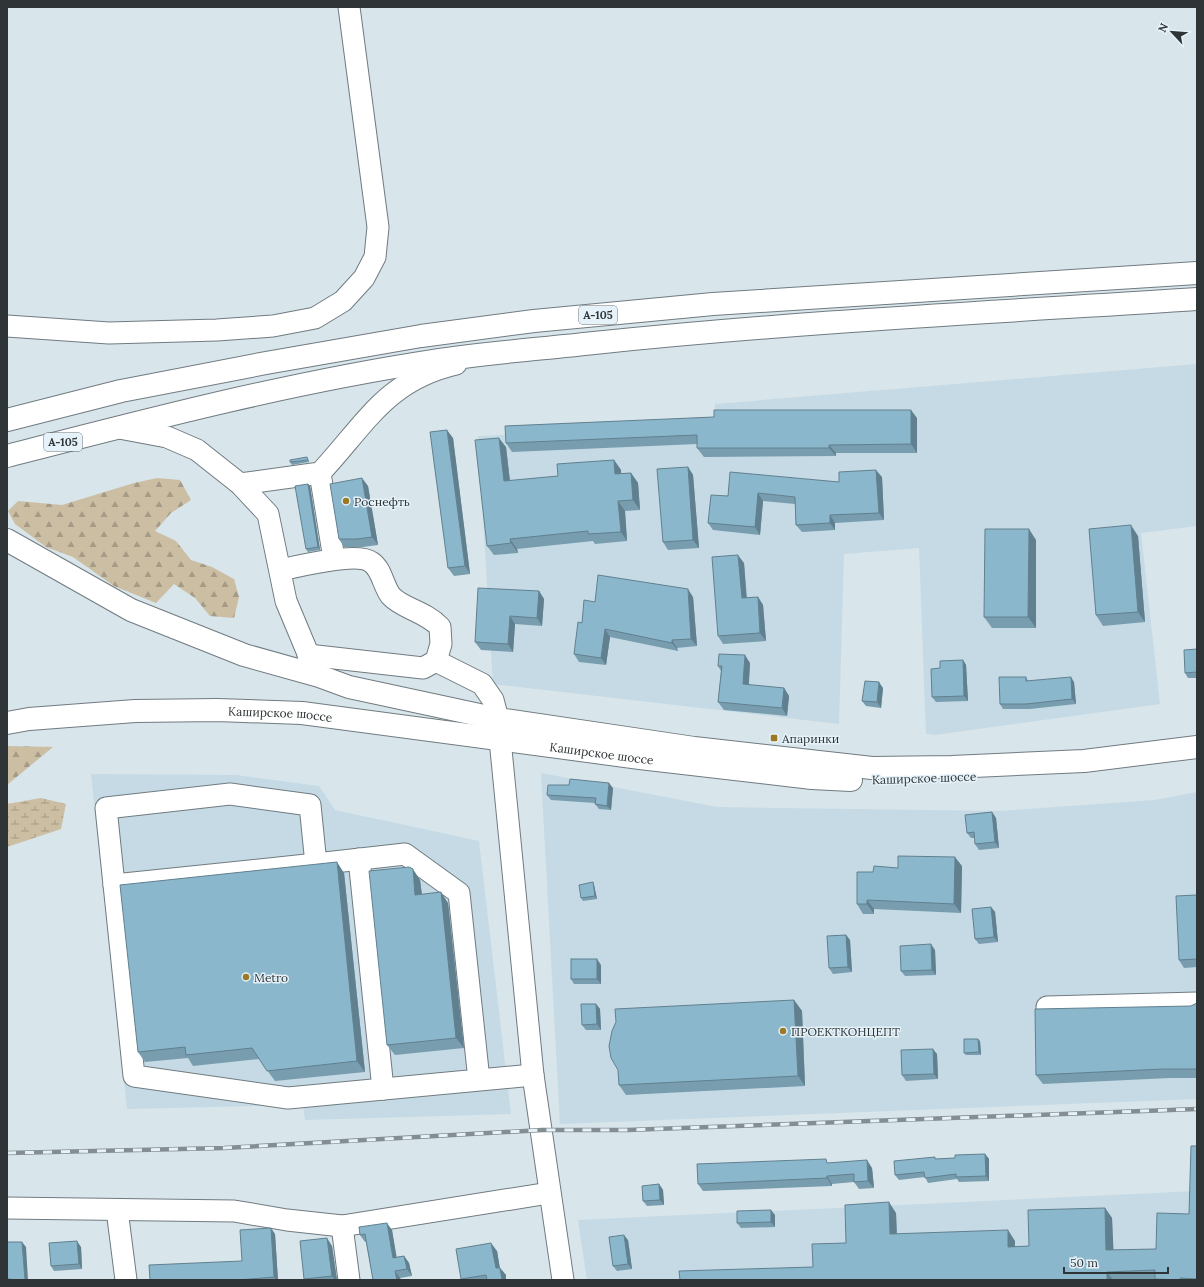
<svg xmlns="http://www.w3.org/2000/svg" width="1204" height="1287" font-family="Lora,serif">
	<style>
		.built { fill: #c5dae4 }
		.forest { fill: url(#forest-firs) }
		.wetland { fill: url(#wetland-marsh) }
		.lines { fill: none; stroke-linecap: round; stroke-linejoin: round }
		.minor-casing { stroke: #707b81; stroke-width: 23 }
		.major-casing { stroke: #707b81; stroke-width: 24 }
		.highway-casing { stroke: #707b81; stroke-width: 24 }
		.minor { stroke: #fff; stroke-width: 21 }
		.major { stroke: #fff; stroke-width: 22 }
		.highway { stroke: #fff; stroke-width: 22 }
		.rail-casing { stroke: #848e92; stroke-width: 4.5 }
		.rail { stroke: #e5f2f9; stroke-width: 3; stroke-dasharray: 9; stroke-linecap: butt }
		.wall { fill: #789daf }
		.shaded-wall { fill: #61808f }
		.building { fill: #8bb7cc; stroke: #61808f }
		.poi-dot { fill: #9b7823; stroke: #e5f2f9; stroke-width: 1.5 }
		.labels { text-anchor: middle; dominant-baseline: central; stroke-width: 3; stroke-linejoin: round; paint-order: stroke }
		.shield { fill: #e5f2f9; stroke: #666e71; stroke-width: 1 }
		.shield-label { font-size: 11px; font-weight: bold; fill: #2f3537 }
		.poi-label { font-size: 12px; fill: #2f3537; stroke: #e5f2f9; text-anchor: start }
		.street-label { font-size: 12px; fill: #2f3537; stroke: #e5f2f9 }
	</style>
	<defs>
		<pattern id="forest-firs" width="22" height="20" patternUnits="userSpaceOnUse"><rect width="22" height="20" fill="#cbbea3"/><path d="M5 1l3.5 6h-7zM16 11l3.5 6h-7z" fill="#a59b86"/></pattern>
		<pattern id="wetland-marsh" width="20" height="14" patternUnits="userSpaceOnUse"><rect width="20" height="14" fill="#cbbea3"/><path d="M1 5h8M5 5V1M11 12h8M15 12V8" fill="none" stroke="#a59b86"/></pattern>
	</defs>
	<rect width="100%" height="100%" fill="#d8e5eb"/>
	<g class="built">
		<polygon points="1197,364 1197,526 1141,533 1160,704 935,735 926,734 919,548 844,554 839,724 493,684 478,436 715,426 715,404"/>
		<polygon points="541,773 717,807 999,811 1155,800 1197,792 1197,1099 560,1124"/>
		<polygon points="91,774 236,775 319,786 335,810 479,841 511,1114 305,1120 303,1105 127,1109"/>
		<polygon points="1197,1191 1197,1280 587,1280 578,1220"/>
	</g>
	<g class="forest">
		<polygon points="157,478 180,480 191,500 171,513 155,531 176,541 191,560 212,567 234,579 239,597 234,618 210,616 195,598 174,584 156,603 114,586 73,557 46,547 15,524 8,511 18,501 62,505 134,483"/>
		<polygon points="7,746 53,747 7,785"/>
	</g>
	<polygon class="wetland" points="41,798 66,804 61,829 7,847 7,804"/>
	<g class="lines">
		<g class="minor-casing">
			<g id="minor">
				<polyline points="7,326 109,333 217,330 273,326 315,318 343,301 364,278 375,257 378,227 349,7"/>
				<polyline points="119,428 167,437 197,450 240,484 268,514 286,601 314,668"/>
				<polyline points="320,473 334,559"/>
				<path d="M240,484L320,473C365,425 386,380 456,364"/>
				<path d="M281,570C299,566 357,552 371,562C382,569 383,586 391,596C403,609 425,611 440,627L441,644L436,661L423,668L308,655"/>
				<polyline points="436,661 482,684 493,700 498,719 533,1075 563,1280"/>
				<polyline points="359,859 383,1089"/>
				<polyline points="114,885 316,864"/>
				<polyline points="1047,1007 1197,1003"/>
				<polyline points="479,1080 459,893 405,854 316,864 310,805 230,794 106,808 134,1076 288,1098 533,1075"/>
				<polyline points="7,1208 234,1211 287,1220 342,1226 549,1193"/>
				<polyline points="117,1210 126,1280"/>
				<polyline points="342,1226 349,1280"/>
			</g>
		</g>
		<g class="major-casing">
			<g id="major">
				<polyline points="7,540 131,610 244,655 319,676 349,687 498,719 694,748 872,768 952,767 1084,761 1197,747"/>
				<path id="s1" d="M7,723L29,719L135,711L217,710L302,713L640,758L812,778L851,780"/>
			</g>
		</g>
		<g class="highway-casing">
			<g id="highway">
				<polyline points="7,420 121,391 266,363 421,336 534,321 713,304 1197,273"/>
				<path d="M7,456C147,420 288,383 432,361C485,353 540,349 594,343C794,322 996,312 1197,299"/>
			</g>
		</g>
		<use href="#minor" class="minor"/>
		<use href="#major" class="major"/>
		<use href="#highway" class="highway"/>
		<g class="rail-casing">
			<polyline id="rail" points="7,1153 224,1148 542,1130 628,1130 1197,1109"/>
		</g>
		<use href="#rail" class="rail"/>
	</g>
	<g class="wall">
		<polygon points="917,418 917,453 836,453 836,456 704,457 697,448 697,444 512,452 506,443"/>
		<polygon points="453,438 470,574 454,576 448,568"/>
		<polygon points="506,447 510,481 558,476 614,460 621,470 621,474 631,473 638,483 640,510 625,511 627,541 595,544 593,541 517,549 518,553 494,555 487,546"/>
		<polygon points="309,460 309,462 292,465 290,462"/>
		<polygon points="688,467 693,475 699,548 668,550 663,542"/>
		<polygon points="882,477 884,520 835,523 835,530 802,532 796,525 795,504 763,501 760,535 713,530 708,523 728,496 839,482"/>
		<polygon points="308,484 310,486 320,550 308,552 306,549"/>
		<polygon points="368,486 378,545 363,547 344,547 339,539"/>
		<polygon points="1138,536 1145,622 1103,626 1096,615"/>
		<polygon points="1036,540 1036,628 992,628 984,617"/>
		<polygon points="744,563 747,598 758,597 763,605 766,641 723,644 718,636"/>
		<polygon points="539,591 544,599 542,626 515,624 513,652 481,650 475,642"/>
		<polygon points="693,597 697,646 677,648 678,651 610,637 606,665 579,662 574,654 582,623 595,602"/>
		<polygon points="1197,649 1197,678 1188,678 1185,673"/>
		<polygon points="963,660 966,665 968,701 936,702 932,697 940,668"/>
		<polygon points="750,663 749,685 784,688 789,696 787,716 724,710 718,702 721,671 718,666"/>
		<polygon points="1026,677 1028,681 1074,682 1076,704 1030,709 1003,709 1000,704"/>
		<polygon points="883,688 881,708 866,706 862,701"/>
		<polygon points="613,788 611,810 599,809 595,804 595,803 551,800 547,795"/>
		<polygon points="992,812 996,818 999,848 979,850 975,844 975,838 971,838 967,833"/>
		<polygon points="962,866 961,913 874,909 874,914 863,914 857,904 873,872"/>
		<polygon points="344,873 365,1072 275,1081 259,1059 193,1066 188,1058 145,1062 138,1052"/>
		<polygon points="420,880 422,894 448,903 464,1048 395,1055 387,1045"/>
		<polygon points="593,882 594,885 597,899 583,901 581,898"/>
		<polygon points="1197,895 1197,967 1184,968 1179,960"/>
		<polygon points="991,907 995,912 998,942 979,944 975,939"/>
		<polygon points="846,935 850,940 852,972 833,974 829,968"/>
		<polygon points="935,950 936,975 905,976 901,971"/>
		<polygon points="601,965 601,984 574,984 571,979"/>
		<polygon points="794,1000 802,1011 805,1086 626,1095 619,1085"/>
		<polygon points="1197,1003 1197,1078 1170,1078 1043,1084 1036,1075"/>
		<polygon points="596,1004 600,1009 601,1030 586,1030 582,1025"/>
		<polygon points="980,1041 981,1055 966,1055 964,1053"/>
		<polygon points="937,1054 938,1079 906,1081 902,1075"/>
		<polygon points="1197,1146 1197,1280 680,1280 813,1267 846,1243 896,1213 897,1234 1015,1241 1015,1247 1029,1246 1105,1208 1112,1218 1113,1250 1156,1249 1189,1214"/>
		<polygon points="985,1154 989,1159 989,1181 959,1182 957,1179 928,1183 925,1177 899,1180 895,1175 936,1159 955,1158"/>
		<polygon points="829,1163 872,1168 874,1188 859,1189 854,1182 832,1184 832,1186 703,1191 698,1184"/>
		<polygon points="659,1184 663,1190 664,1205 647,1206 643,1201"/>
		<polygon points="775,1215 775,1227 741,1228 737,1223"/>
		<polygon points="392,1230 396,1257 404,1256 409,1263 412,1276 400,1278 401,1280 373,1280 366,1242 365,1242 360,1235"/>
		<polygon points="275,1234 278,1280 150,1280 242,1261"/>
		<polygon points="628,1240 632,1269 617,1271 613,1266"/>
		<polygon points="332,1246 337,1280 305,1280 304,1279"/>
		<polygon points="81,1247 82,1269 54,1271 51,1266"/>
		<polygon points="497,1251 500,1268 506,1275 506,1280 461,1280 461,1279"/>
	</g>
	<g class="shaded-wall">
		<polygon points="911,410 917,418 917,453 911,444"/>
		<polygon points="447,430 453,438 470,574 465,566"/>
		<polygon points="499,438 506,447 511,491 504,481"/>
		<polygon points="829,445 836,453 836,456 829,448"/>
		<polygon points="614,460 621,470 622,484 615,474"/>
		<polygon points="688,467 693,475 699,548 693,540"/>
		<polygon points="876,470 882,477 884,520 879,513"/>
		<polygon points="631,473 638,483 640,510 633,500"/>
		<polygon points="362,478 368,486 378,545 372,537"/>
		<polygon points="308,484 310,486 320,550 318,547"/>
		<polygon points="758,493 763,501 760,535 755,527"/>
		<polygon points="618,501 625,511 627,541 621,532"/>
		<polygon points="830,515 835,523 835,530 830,523"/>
		<polygon points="1131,525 1138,536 1145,622 1138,612"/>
		<polygon points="1029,529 1036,540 1036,628 1028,617"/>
		<polygon points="510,539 517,549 518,553 511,543"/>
		<polygon points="738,555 744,563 747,606 742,598"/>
		<polygon points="688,589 693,597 697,646 691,639"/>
		<polygon points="539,591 544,599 542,626 537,618"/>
		<polygon points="758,597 763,605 766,641 760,633"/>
		<polygon points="510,616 515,624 513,652 508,644"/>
		<polygon points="605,629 610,637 606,665 601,658"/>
		<polygon points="672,640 677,648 678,651 672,643"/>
		<polygon points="745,655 750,663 748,692 743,684"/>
		<polygon points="963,660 966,665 968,701 964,696"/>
		<polygon points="1071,677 1074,682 1076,704 1072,699"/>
		<polygon points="879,682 883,688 881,708 877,702"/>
		<polygon points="784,688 789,696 787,716 782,708"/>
		<polygon points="609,783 613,788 611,810 607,806"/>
		<polygon points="992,812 996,818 999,848 995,842"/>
		<polygon points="955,857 962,866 961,913 954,904"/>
		<polygon points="337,862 344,873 365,1072 357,1061"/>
		<polygon points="413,869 420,880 423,905 415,895"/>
		<polygon points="593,882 594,885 597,899 595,896"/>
		<polygon points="441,892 448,903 464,1048 456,1038"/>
		<polygon points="867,900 874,909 874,914 867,904"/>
		<polygon points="991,907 995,912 998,942 994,937"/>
		<polygon points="846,935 850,940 852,972 848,967"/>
		<polygon points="931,944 935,950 936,975 932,970"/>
		<polygon points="597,959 601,965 601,984 597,979"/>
		<polygon points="794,1000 802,1011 805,1086 798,1076"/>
		<polygon points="596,1004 600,1009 601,1030 597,1024"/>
		<polygon points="978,1039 980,1041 981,1055 979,1052"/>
		<polygon points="933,1049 937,1054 938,1079 934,1074"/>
		<polygon points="985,1154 989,1159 989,1181 986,1176"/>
		<polygon points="867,1160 872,1168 874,1188 868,1181"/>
		<polygon points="827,1176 832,1184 832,1186 827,1178"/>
		<polygon points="659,1184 663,1190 664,1205 660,1200"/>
		<polygon points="889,1202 896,1213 897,1245 890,1234"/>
		<polygon points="1105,1208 1112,1218 1114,1261 1106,1250"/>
		<polygon points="771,1210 775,1215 775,1227 771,1222"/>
		<polygon points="387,1223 392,1230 398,1265 393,1258"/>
		<polygon points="271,1228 275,1234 278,1280 276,1280 274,1277"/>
		<polygon points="1008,1230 1015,1241 1015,1258 1008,1247"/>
		<polygon points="624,1235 628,1240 632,1269 628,1264"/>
		<polygon points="327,1238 332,1246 337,1280 335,1280 332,1276"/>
		<polygon points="77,1241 81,1247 82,1269 79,1264"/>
		<polygon points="22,1242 26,1247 28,1280 25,1280"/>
		<polygon points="491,1243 497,1251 501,1276 496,1268"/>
		<polygon points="404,1256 409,1263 412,1276 407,1269"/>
		<polygon points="500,1268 506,1275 506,1280 502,1280"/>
		<polygon points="395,1271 400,1278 401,1280 397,1280"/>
		<polygon points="1107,1272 1113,1280 1107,1280"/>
	</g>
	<g class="building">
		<polygon points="714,410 911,410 911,444 829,445 829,448 697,448 697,435 506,443 505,426 714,417"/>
		<polygon points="447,430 465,566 448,568 430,432"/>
		<polygon points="499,438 504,481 558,476 557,464 614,460 615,474 631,473 633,500 618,501 621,532 588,534 588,531 510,539 511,543 487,546 475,440"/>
		<polygon points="307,457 308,460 290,462 290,460"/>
		<polygon points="688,467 693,540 663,542 657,469"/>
		<polygon points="876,470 879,513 830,515 830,523 796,525 795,497 758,493 755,527 708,523 711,495 728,496 730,472 839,482 839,472"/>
		<polygon points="362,478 372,537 357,539 339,539 330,484"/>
		<polygon points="308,484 318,547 306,549 295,486"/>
		<polygon points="1131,525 1138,612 1096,615 1089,529"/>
		<polygon points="985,529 1029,529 1028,617 984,617"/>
		<polygon points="738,555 742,598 758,597 760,633 718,636 712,557"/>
		<polygon points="598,575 688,589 691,639 672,640 672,643 605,629 601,658 574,654 578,622 582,623 584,600 595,602"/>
		<polygon points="478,588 539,591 537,618 510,616 508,644 475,642"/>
		<polygon points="1197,649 1197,672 1185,673 1184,650"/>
		<polygon points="719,654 745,655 743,684 784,688 782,708 718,702 722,666 718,666"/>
		<polygon points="963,660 964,696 932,697 931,669 940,668 940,661"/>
		<polygon points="999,677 1026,677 1026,681 1071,677 1072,699 1026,704 1000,704"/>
		<polygon points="865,681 879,682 877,702 862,701"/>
		<polygon points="570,779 609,783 607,806 595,804 596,798 547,795 548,785 569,785"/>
		<polygon points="992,812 995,842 975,844 974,832 967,833 965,815"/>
		<polygon points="898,856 955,857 954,904 867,900 867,904 857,904 857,872 873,872 874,866 898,868"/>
		<polygon points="337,862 357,1061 267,1071 252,1048 186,1055 185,1047 138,1052 120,885"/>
		<polygon points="409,867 413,869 415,895 441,892 456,1038 387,1045 369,871"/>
		<polygon points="593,882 595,896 581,898 579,885"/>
		<polygon points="1197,895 1197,959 1179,960 1176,896"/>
		<polygon points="991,907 994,937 975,939 972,909"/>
		<polygon points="846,935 848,967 829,968 827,936"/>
		<polygon points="931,944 932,970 901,971 900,946"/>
		<rect x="571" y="959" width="26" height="20"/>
		<polygon points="794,1000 798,1076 619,1085 618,1070 611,1058 609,1046 612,1031 616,1022 615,1009"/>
		<polygon points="1197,1003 1197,1069 1163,1069 1036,1075 1035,1009 1191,1006"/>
		<polygon points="581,1004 596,1004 597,1024 582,1025"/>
		<polygon points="964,1039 978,1039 979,1052 964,1053"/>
		<polygon points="933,1049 934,1074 902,1075 901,1050"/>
		<polygon points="1191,1146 1197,1146 1197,1279 1180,1278 1180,1280 1155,1279 1155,1270 1107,1272 1107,1280 680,1280 679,1271 813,1267 812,1244 846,1243 845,1205 889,1202 890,1234 1008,1230 1008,1247 1029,1246 1028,1210 1105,1208 1106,1250 1156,1249 1157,1213 1189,1214"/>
		<polygon points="985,1154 986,1176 956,1177 956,1174 925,1178 924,1172 895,1175 894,1161 935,1157 935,1159 955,1158 955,1155"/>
		<polygon points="826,1159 827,1163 867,1160 868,1181 854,1182 854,1174 827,1176 827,1178 698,1184 697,1164"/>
		<polygon points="659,1184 660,1200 643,1201 642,1186"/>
		<polygon points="771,1210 771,1222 737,1223 737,1211"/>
		<polygon points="387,1223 393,1258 404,1256 407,1269 395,1271 397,1280 373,1280 365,1234 360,1235 359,1227"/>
		<polygon points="271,1228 274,1277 238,1280 150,1280 149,1265 242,1261 240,1230"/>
		<polygon points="624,1235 628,1264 613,1266 609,1237"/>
		<polygon points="327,1238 332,1276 304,1279 300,1241"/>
		<polygon points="77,1241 79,1264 51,1266 49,1243"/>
		<polygon points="7,1242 22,1242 25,1280 11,1280 11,1279 7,1279"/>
		<polygon points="491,1243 496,1268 500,1268 502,1280 487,1280 486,1275 461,1279 456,1249"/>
	</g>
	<g class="poi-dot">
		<circle cx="346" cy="501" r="4"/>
		<rect x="770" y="734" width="8" height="8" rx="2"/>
		<circle cx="246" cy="977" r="4"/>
		<circle cx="783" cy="1031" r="4"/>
	</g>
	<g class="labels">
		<g class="shield">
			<rect x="579" y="306" width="38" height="18" rx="3"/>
			<rect x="44" y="433" width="38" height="18" rx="3"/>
		</g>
		<g class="shield-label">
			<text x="598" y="315">А-105</text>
			<text x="63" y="442">А-105</text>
		</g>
		<g class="poi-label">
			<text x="354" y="501">Роснефть</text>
			<text x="782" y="738">Апаринки</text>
			<text x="254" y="977">Metro</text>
			<text x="791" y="1031">ПРОЕКТКОНЦЕПТ</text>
		</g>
		<g class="street-label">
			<text stroke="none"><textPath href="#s1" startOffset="274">Каширское шоссе</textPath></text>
			<text stroke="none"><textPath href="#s1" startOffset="598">Каширское шоссе</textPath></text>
			<text transform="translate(924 778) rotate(-2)">Каширское шоссе</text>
		</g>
	</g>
	<rect width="1204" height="1287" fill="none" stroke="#2f3537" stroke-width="16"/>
	<g transform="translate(1172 32) rotate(296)" stroke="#e5f2f9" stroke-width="3" paint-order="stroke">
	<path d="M0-3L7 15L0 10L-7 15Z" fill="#2f3537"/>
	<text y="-6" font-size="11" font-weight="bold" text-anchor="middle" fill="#2f3537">N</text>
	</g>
	<path d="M1064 1267v6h104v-6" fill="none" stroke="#2f3537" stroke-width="2"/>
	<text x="1070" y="1267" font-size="12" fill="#2f3537" stroke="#e5f2f9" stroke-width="3" paint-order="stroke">50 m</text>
</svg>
